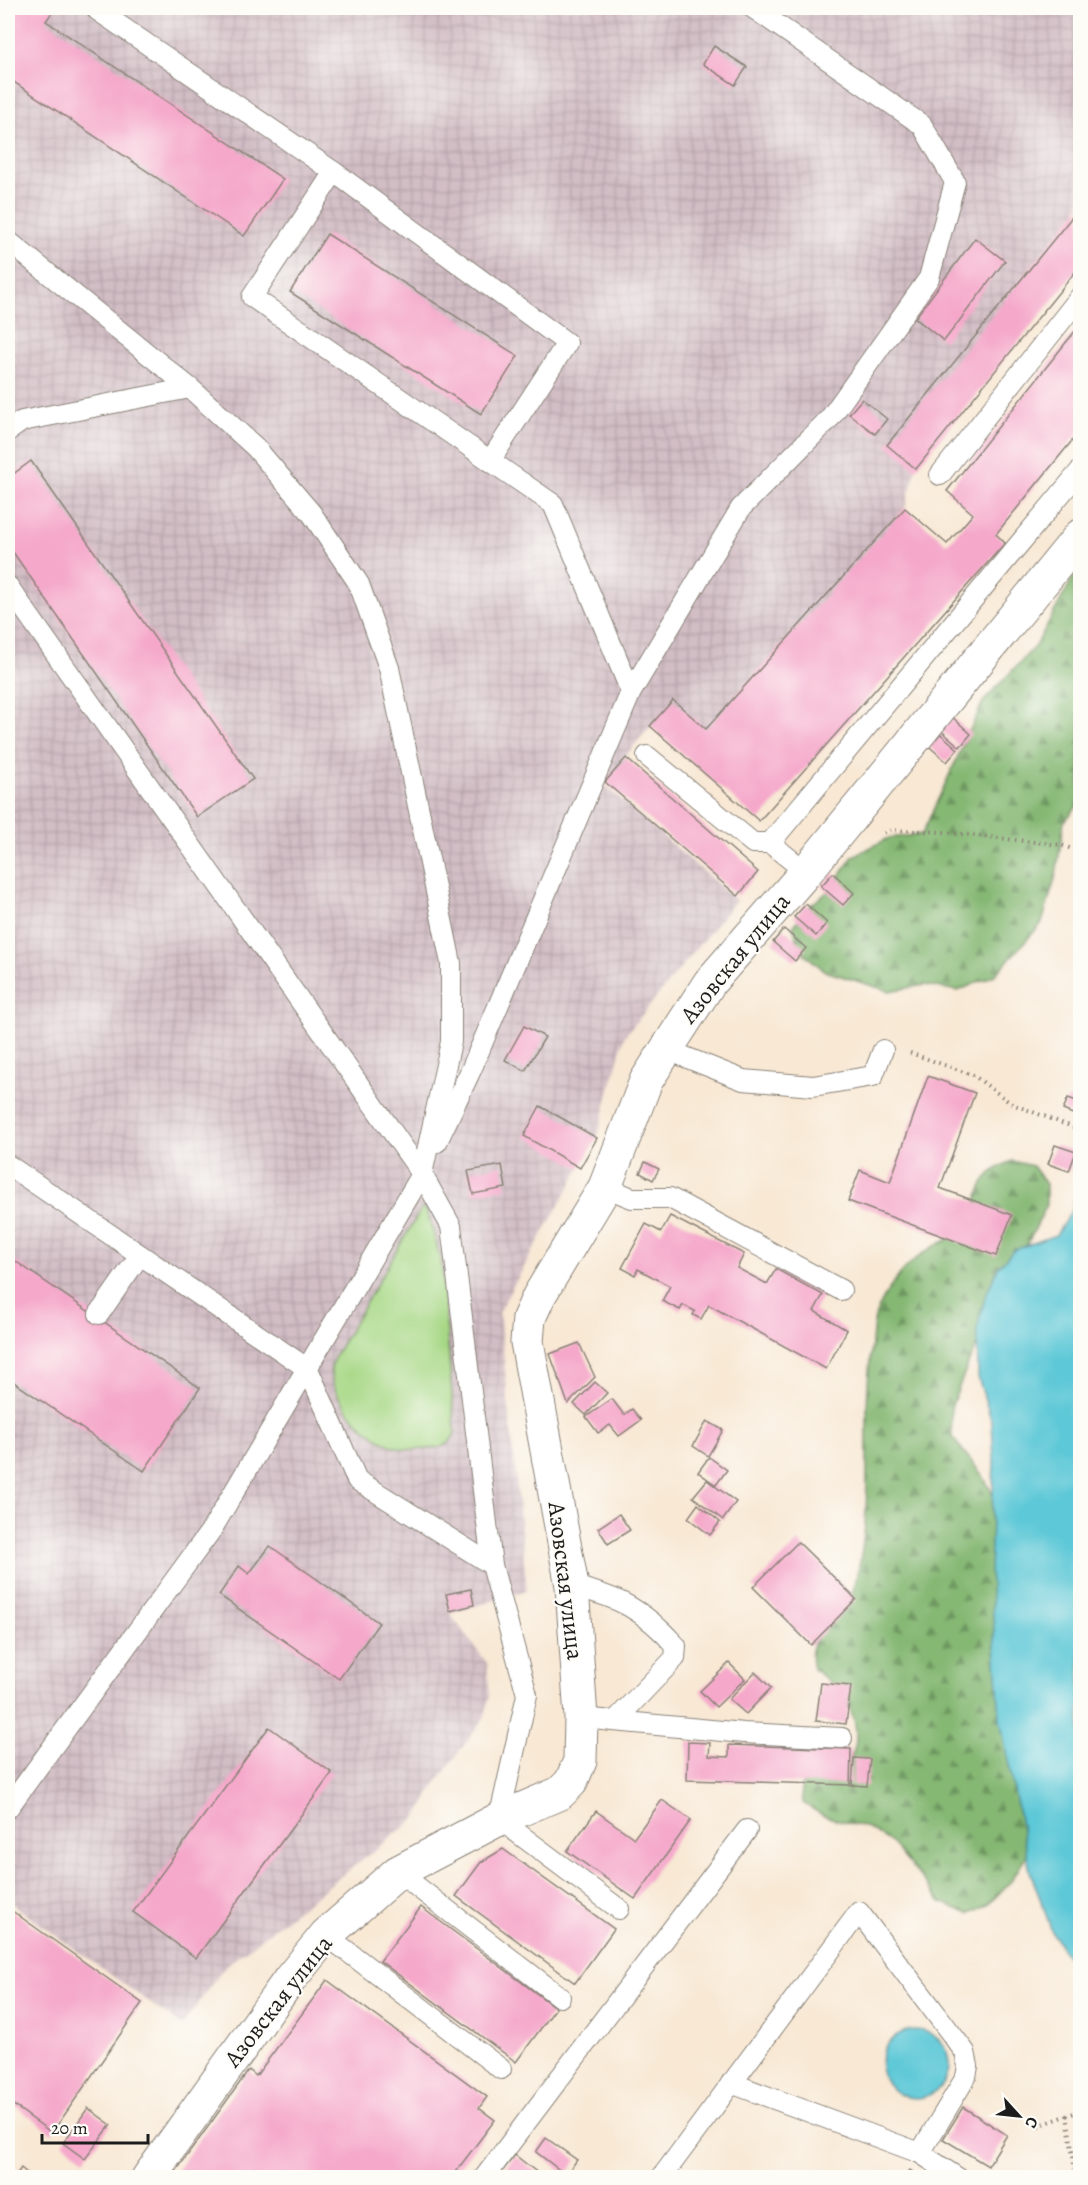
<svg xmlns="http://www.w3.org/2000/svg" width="1088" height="2185" font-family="Alegreya,serif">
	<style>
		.industrial { fill: url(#industrial-grid) }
		.green { fill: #a7d886; stroke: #627a51; stroke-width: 1.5 }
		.forest { fill: url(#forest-firs); stroke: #506a48; stroke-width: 1.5 }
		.water { fill: #5dc8d7; stroke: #3c727a; stroke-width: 1.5 }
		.building { fill: #f5a8ca }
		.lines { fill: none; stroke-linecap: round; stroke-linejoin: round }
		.service-casing { stroke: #8a8278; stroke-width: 22 }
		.minor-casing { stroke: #8a8278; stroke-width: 35 }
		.path { stroke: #8a8278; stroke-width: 4; stroke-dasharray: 1.5 4.5; stroke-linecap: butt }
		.service { stroke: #fff; stroke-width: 20 }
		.minor { stroke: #fff; stroke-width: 33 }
		.labels { text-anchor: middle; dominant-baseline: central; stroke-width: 4.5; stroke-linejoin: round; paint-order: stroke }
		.street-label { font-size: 24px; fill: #1c1c1c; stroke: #fdfcf7 }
	</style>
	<defs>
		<pattern id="industrial-grid" width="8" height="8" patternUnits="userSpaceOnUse" patternTransform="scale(1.5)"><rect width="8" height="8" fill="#d2bdc5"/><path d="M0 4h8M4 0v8" fill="none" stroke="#b4a2a9"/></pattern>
		<pattern id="forest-firs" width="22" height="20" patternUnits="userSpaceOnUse" patternTransform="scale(1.5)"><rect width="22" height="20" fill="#85b873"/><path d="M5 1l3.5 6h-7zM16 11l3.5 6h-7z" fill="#6c955e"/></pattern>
	</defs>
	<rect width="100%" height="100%" fill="#fdfcf7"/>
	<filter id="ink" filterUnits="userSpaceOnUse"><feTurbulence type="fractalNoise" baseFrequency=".0167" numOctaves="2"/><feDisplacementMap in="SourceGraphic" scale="12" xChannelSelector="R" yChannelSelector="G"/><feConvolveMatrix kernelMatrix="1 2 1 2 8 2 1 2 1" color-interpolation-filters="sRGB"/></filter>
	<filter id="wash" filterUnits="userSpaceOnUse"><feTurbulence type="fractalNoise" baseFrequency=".008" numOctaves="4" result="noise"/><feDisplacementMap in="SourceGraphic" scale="24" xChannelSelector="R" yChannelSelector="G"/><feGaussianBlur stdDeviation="1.35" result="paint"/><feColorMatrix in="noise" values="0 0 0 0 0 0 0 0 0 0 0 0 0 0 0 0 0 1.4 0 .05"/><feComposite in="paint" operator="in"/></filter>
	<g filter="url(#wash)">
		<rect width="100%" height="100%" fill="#f8e8d4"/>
		<polygon class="industrial" points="8,8 1080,8 1080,206 888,445 916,469 905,508 706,729 673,700 624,757 626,758 604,785 736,900 624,1037 597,1138 499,1311 527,1590 450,1614 487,1663 490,1696 484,1718 435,1785 417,1817 224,1967 182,2026 8,1901"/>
		<path class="green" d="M422,1208L427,1211L441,1260L455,1432C451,1446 441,1448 427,1449C416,1449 405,1451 395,1447C368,1437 334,1403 331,1373C330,1367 334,1361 335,1355Z"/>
		<g class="forest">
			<polygon points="1080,565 1080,803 1064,822 1056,875 1042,923 995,975 958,991 925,985 889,991 825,971 800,950 793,927 807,908 831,889 853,856 889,838 922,834 983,702 1036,645"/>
			<path d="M1012,1161L1033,1166L1046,1184V1207L970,1359L951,1408L952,1437L983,1476L1005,1518L1042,1831L1011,1881L988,1905L969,1914L941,1902L891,1842L868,1828L824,1816L803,1803L801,1786L810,1775L847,1766C870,1727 846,1692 813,1669C804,1635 833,1626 848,1601C853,1594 855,1583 857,1575C875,1501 861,1426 871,1352C873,1340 872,1322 877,1311C896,1270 923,1246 966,1233C983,1199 970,1178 1012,1161Z"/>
		</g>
		<g class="water">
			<polygon points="1080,1176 1080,1977 1053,1934 1030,1871 1000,1720 990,1572 994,1461 992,1423 978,1377 977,1329 985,1297 999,1266 1014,1250 1056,1235 1072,1210"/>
			<circle cx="915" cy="2064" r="34"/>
		</g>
		<g id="blocks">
			<g class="building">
				<polygon points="8,8 55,8 46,21 283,179 244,236 8,78"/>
				<polygon points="714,46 747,67 735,85 703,64"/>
				<polygon points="1080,207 1080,266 916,469 887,445"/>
				<polygon points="327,234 518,356 481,414 290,292"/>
				<polygon points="975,238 1005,261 944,341 915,318"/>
				<polygon points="1080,325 1080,431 996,534 1005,543 759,821 650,726 673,700 706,729 905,508 947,544 973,514 947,491"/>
				<polygon points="862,399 887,419 875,434 849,414"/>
				<polygon points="31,461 253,779 197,817 8,545 8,478"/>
				<polygon points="950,715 971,734 960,747 938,728"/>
				<polygon points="936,730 958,749 947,762 925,743"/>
				<polygon points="626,758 758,872 738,896 605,782"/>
				<polygon points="833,873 854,893 843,905 821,886"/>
				<polygon points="806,904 827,923 816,936 794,917"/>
				<polygon points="784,929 806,948 795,961 773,942"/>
				<polygon points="524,1026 545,1037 525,1071 505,1060"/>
				<polygon points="928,1076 975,1093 940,1188 1012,1215 996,1256 848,1201 860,1170 890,1182"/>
				<polygon points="1068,1098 1080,1102 1080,1117 1063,1110"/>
				<polygon points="540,1106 597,1138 580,1168 524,1136"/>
				<polygon points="1055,1145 1076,1152 1069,1171 1048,1164"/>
				<polygon points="645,1162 659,1169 653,1180 640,1173"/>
				<polygon points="502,1165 506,1188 473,1194 468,1171"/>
				<polygon points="670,1216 744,1254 737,1268 767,1284 776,1269 823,1295 814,1311 847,1330 826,1369 709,1305 701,1319 693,1315 695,1311 683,1305 680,1310 662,1301 670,1286 638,1269 635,1275 622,1268 646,1224 661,1232"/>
				<polygon points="8,1256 200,1388 144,1471 8,1378"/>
				<polygon points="579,1343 595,1377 568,1404 550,1354"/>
				<polygon points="595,1382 607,1393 586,1415 574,1404"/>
				<polygon points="612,1399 624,1415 632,1409 641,1420 619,1436 610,1425 598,1433 586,1417"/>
				<polygon points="707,1421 723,1430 708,1456 693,1446"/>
				<polygon points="709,1457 727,1470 716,1485 698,1472"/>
				<polygon points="707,1480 736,1502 723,1520 693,1497"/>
				<polygon points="698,1504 720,1522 710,1535 688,1518"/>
				<polygon points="619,1514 630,1530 608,1544 598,1528"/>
				<polygon points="798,1542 856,1599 811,1645 753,1587"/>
				<polygon points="270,1546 379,1623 339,1679 219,1595 239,1566 249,1574"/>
				<polygon points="471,1589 474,1605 450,1611 446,1594"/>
				<polygon points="729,1663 745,1679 716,1707 700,1691"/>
				<polygon points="755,1672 771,1688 746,1714 729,1699"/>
				<polygon points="821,1683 851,1686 846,1724 816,1721"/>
				<polygon points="269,1727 332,1773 196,1958 133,1912"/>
				<polygon points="688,1742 710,1743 709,1756 729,1757 729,1745 851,1749 850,1785 687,1780"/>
				<polygon points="854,1758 870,1759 867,1786 852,1785"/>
				<polygon points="662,1800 691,1820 635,1899 567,1851 596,1811 634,1838"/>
				<polygon points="503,1849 614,1929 575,1983 456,1896 481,1862"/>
				<polygon points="421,1907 556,2008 516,2062 380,1961"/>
				<polygon points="8,1908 142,2003 52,2133 8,2101"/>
				<polygon points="327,1980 487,2097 479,2108 495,2120 451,2178 171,2178 249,2070 256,2076"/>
				<polygon points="963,2107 1007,2135 988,2166 943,2139"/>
				<polygon points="88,2108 111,2125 85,2159 63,2143"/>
				<polygon points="546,2138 577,2160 566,2175 536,2152"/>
				<polygon points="515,2155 544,2178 497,2178"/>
				<polygon points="21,2168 33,2178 14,2178"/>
				<polygon points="910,2170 921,2178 904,2178"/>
			</g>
		</g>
	</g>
	<g filter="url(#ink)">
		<use href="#blocks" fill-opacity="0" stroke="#8a8278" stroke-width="1.5"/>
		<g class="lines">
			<g class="service-casing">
				<g id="service">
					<polyline points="97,10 334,172 252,297 553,504 631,692"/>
					<polyline points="334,172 567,343 490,461"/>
					<polyline points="8,241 190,388 255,447 312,514 359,584 389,668 451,963 451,1042 422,1174 451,1226 492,1565"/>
					<polyline points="8,431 22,421 190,388"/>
					<polyline points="940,475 1080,297"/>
					<polyline points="8,586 422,1174 212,1529 8,1808"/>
					<polyline points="647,756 753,843 770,843"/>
					<polyline points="806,872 770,843 1080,471"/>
					<polyline points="665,1049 743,1080 813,1086 873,1076 883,1050"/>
					<polyline points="437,1142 471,1070 631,692 741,508 830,418 929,278 955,182 922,125 753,8"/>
					<polyline points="8,1165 308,1369 357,1480 492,1565 527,1695 499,1819 619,1909"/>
					<polyline points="605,1187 632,1198 670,1198 841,1290"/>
					<polyline points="99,1314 140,1255"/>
					<path d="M572,1586C619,1597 644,1610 676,1646L675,1658L615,1721"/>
					<polyline points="581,1718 744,1733 842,1738"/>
					<polyline points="398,1872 560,1997"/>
					<polyline points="326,1935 501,2069"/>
					<polyline points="731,2083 920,2153 958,2178"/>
					<polyline points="484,2178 747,1830"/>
					<polyline points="661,2178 859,1912 965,2052 968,2066 966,2077 920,2153"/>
				</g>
			</g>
			<g class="minor-casing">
				<polyline id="minor" points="148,2178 290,1979 326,1935 398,1872 499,1819 560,1793 571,1782 580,1761 581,1718 572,1586 527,1342 529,1318 539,1296 605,1187 646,1081 710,982 806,872 1080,536"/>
			</g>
			<g class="path">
				<polyline points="884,833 891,830 943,832 1061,845 1080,852"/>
				<polyline points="910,1053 973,1075 1012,1104 1080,1130"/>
				<polyline points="1067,2115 1076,2178"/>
				<polyline points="1038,2126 1080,2111"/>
			</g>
			<use href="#service" class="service"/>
			<use href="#minor" class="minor"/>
		</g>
	</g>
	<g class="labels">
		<g class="street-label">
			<text transform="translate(735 958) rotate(-51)">Азовская улица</text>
			<text transform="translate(566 1581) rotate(83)">Азовская улица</text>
			<text transform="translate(278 2001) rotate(-52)">Азовская улица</text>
		</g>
	</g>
	<rect width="1088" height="2185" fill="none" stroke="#fdfcf7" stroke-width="30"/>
	<g transform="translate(1019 2116) rotate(117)" stroke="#fdfcf7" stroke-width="4.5" paint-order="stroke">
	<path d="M0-4.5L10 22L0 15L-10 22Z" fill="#1c1c1c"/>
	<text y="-9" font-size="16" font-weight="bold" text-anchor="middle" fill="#1c1c1c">С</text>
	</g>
	<path d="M42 2134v9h106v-9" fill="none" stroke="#1c1c1c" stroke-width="3"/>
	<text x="51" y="2134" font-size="18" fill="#1c1c1c" stroke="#fdfcf7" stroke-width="4.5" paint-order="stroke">20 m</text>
</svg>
